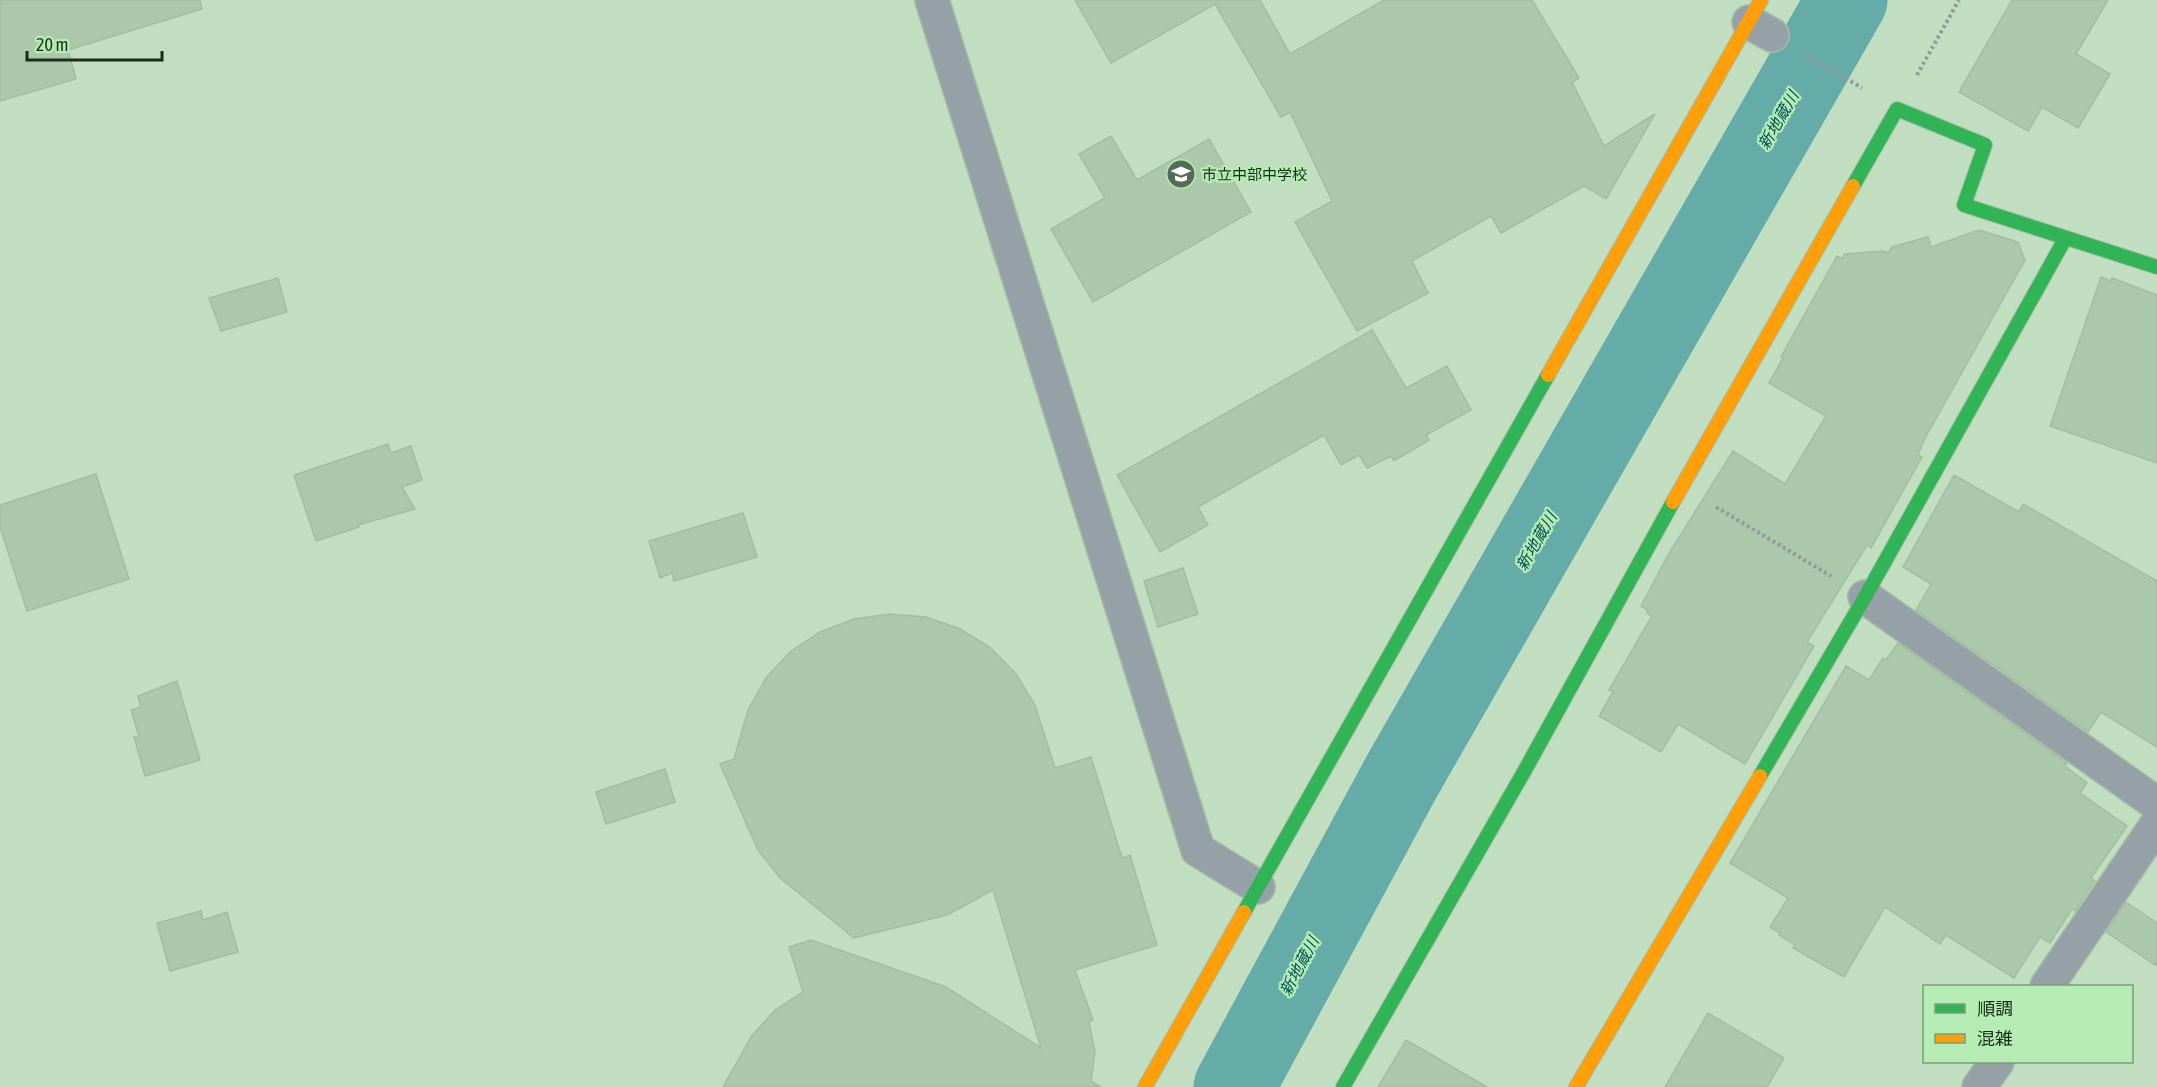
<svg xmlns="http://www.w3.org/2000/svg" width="2157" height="1087" font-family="'Asap Condensed','Noto Sans JP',sans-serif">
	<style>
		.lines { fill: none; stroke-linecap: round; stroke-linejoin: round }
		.river { stroke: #65aca8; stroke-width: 81 }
		.building { fill: #abc8aa; stroke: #a4bba3; stroke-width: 1.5 }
		.street-casing { stroke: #a5bda4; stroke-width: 36 }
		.fast-casing { stroke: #a5bda4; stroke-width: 16 }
		.slow-casing { stroke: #a5bda4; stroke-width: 16 }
		.path { stroke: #8f9c99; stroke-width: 4; stroke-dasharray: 3 3; stroke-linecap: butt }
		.street { stroke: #96a0a7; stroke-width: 33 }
		.fast { stroke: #30b455; stroke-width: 14 }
		.slow { stroke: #ff9f0a; stroke-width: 14 }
		.labels { text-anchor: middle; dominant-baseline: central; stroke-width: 4.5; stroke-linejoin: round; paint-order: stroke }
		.poi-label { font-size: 15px; fill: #182e19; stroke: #b4ecb3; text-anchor: start }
		.water-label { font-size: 16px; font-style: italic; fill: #005057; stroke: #b4ecb3 }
	</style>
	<rect width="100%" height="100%" fill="#c1dfc0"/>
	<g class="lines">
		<polyline class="river" points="1234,1087 1402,776 1847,0"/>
	</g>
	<g class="building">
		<polygon points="0,0 200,0 202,9 68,50 76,79 0,101"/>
		<polygon points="1075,0 1260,0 1290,54 1384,0 1532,0 1579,78 1572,82 1604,146 1655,114 1606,199 1584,186 1501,233 1491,216 1412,261 1428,293 1357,331 1295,222 1332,201 1290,112 1281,117 1215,4 1111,63"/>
		<polygon points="2012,0 2108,0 2076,54 2110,74 2078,128 2042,107 2028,131 1959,92"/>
		<polygon points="1111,136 1137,180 1209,139 1251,212 1093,302 1051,229 1105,198 1079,154"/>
		<polygon points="1979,230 2018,242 2025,260 1924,440 1918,455 1922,457 1871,548 1867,545 1807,642 1814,646 1745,764 1678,724 1661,752 1599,716 1613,692 1609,690 1652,616 1647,613 1648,611 1641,606 1668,555 1733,451 1785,484 1826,416 1769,383 1783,358 1781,357 1837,256 1842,259 1845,254 1884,251 1888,253 1892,247 1928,237 1931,247"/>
		<polygon points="2101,277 2111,281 2112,278 2157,295 2157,463 2050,426"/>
		<polygon points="278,278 287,312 221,331 209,298"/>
		<polygon points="1372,330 1406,388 1447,366 1471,410 1426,435 1429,440 1394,461 1391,456 1367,468 1359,455 1341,465 1324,435 1198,507 1208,525 1160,552 1117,475"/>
		<polygon points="388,444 391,453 411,446 422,480 402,487 415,509 358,525 359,527 316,541 294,475"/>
		<polygon points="96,474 129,579 27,611 0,527 0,505"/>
		<polygon points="1954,475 2019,512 2023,504 2157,581 2157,747 2101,712 2088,732 1916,610 1931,584 1903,567"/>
		<polygon points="743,513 757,557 674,581 672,573 660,578 649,541"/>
		<polygon points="1183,568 1198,614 1158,627 1144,581"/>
		<polygon points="890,614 926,617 960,629 991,648 1016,674 1035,705 1055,768 1091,757 1122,858 1130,855 1157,945 1075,970 1093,1020 1089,1022 1095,1052 1091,1081 1101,1087 723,1087 751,1037 775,1010 803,992 789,947 811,940 946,987 1041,1048 993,890 947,915 854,938 780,878 758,850 720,764 734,759 748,710 766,678 790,652 820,632 854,619"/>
		<polygon points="1898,643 2067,763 2065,766 2087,783 2080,793 2127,826 2091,878 2095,881 2075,911 2072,909 2050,943 2040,937 2014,978 1946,935 1940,944 1885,907 1844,977 1793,948 1795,945 1779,935 1780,933 1770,927 1788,898 1730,863 1846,666 1869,680 1883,658 1886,660"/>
		<polygon points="177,681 200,760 145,776 134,737 139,737 131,710 141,707 138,696"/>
		<polygon points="665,769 675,802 606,824 596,792"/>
		<polygon points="2126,902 2157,923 2157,966 2106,932"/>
		<polygon points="201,911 203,920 227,912 238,952 170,971 157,923"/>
		<polygon points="1708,1013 1784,1058 1767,1087 1665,1087"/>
		<polygon points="1406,1040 1487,1087 1378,1087"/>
	</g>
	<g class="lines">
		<g class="street-casing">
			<g id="street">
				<polyline points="932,0 1198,850 1258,887"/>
				<polyline points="1749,22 1772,35"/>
				<polyline points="1865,597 2157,804"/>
				<polyline points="2047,986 2157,824"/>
				<polyline points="1979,1087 1997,1062"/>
			</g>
		</g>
		<g class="fast-casing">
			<g id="fast">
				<polyline points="1853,186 1897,109 1985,145 1964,205 2157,267"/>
				<polyline points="1760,776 1865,597 2065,239"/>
				<polyline points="1244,912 1548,375"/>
				<polyline points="1343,1087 1525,770 1673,502"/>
			</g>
		</g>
		<g class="slow-casing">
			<g id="slow">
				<polyline points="1548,375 1761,0"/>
				<polyline points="1673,502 1853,186"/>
				<polyline points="1145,1087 1244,912"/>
				<polyline points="1576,1087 1760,776"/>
			</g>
		</g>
		<g class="path">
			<polyline points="1804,54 1862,88"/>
			<polyline points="1917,75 1959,0"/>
			<polyline points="1716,507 1831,576"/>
		</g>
		<use href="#street" class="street"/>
		<use href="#fast" class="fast"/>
		<use href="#slow" class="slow"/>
	</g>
	<defs>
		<g id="school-disc" transform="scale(1.5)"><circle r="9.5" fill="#536c53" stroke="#b4ecb3"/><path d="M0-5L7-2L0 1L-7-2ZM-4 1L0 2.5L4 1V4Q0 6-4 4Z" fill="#fff"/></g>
	</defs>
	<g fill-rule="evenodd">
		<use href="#school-disc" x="1181" y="174"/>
	</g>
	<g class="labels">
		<g class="poi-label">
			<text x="1202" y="174">市立中部中学校</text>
		</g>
		<g class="water-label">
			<text transform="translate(1778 120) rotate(-60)">新地蔵川</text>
			<text transform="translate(1536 541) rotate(-60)">新地蔵川</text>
			<text transform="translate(1299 966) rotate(-62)">新地蔵川</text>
		</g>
	</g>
	<rect x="1923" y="985" width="210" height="78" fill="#b4ecb3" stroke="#76a075" stroke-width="1.5"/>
	<rect x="1935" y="1004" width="30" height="9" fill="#30b455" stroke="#76a075" stroke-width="1.5"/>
	<text x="1977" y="1015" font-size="18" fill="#182e19">順調</text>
	<rect x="1935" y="1034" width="30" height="9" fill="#ff9f0a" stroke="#76a075" stroke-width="1.5"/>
	<text x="1977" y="1045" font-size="18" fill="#182e19">混雑</text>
	<path d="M27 51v9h135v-9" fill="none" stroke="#182e19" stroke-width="3"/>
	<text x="36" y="51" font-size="18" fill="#182e19" stroke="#b4ecb3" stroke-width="4.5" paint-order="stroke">20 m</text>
</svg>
